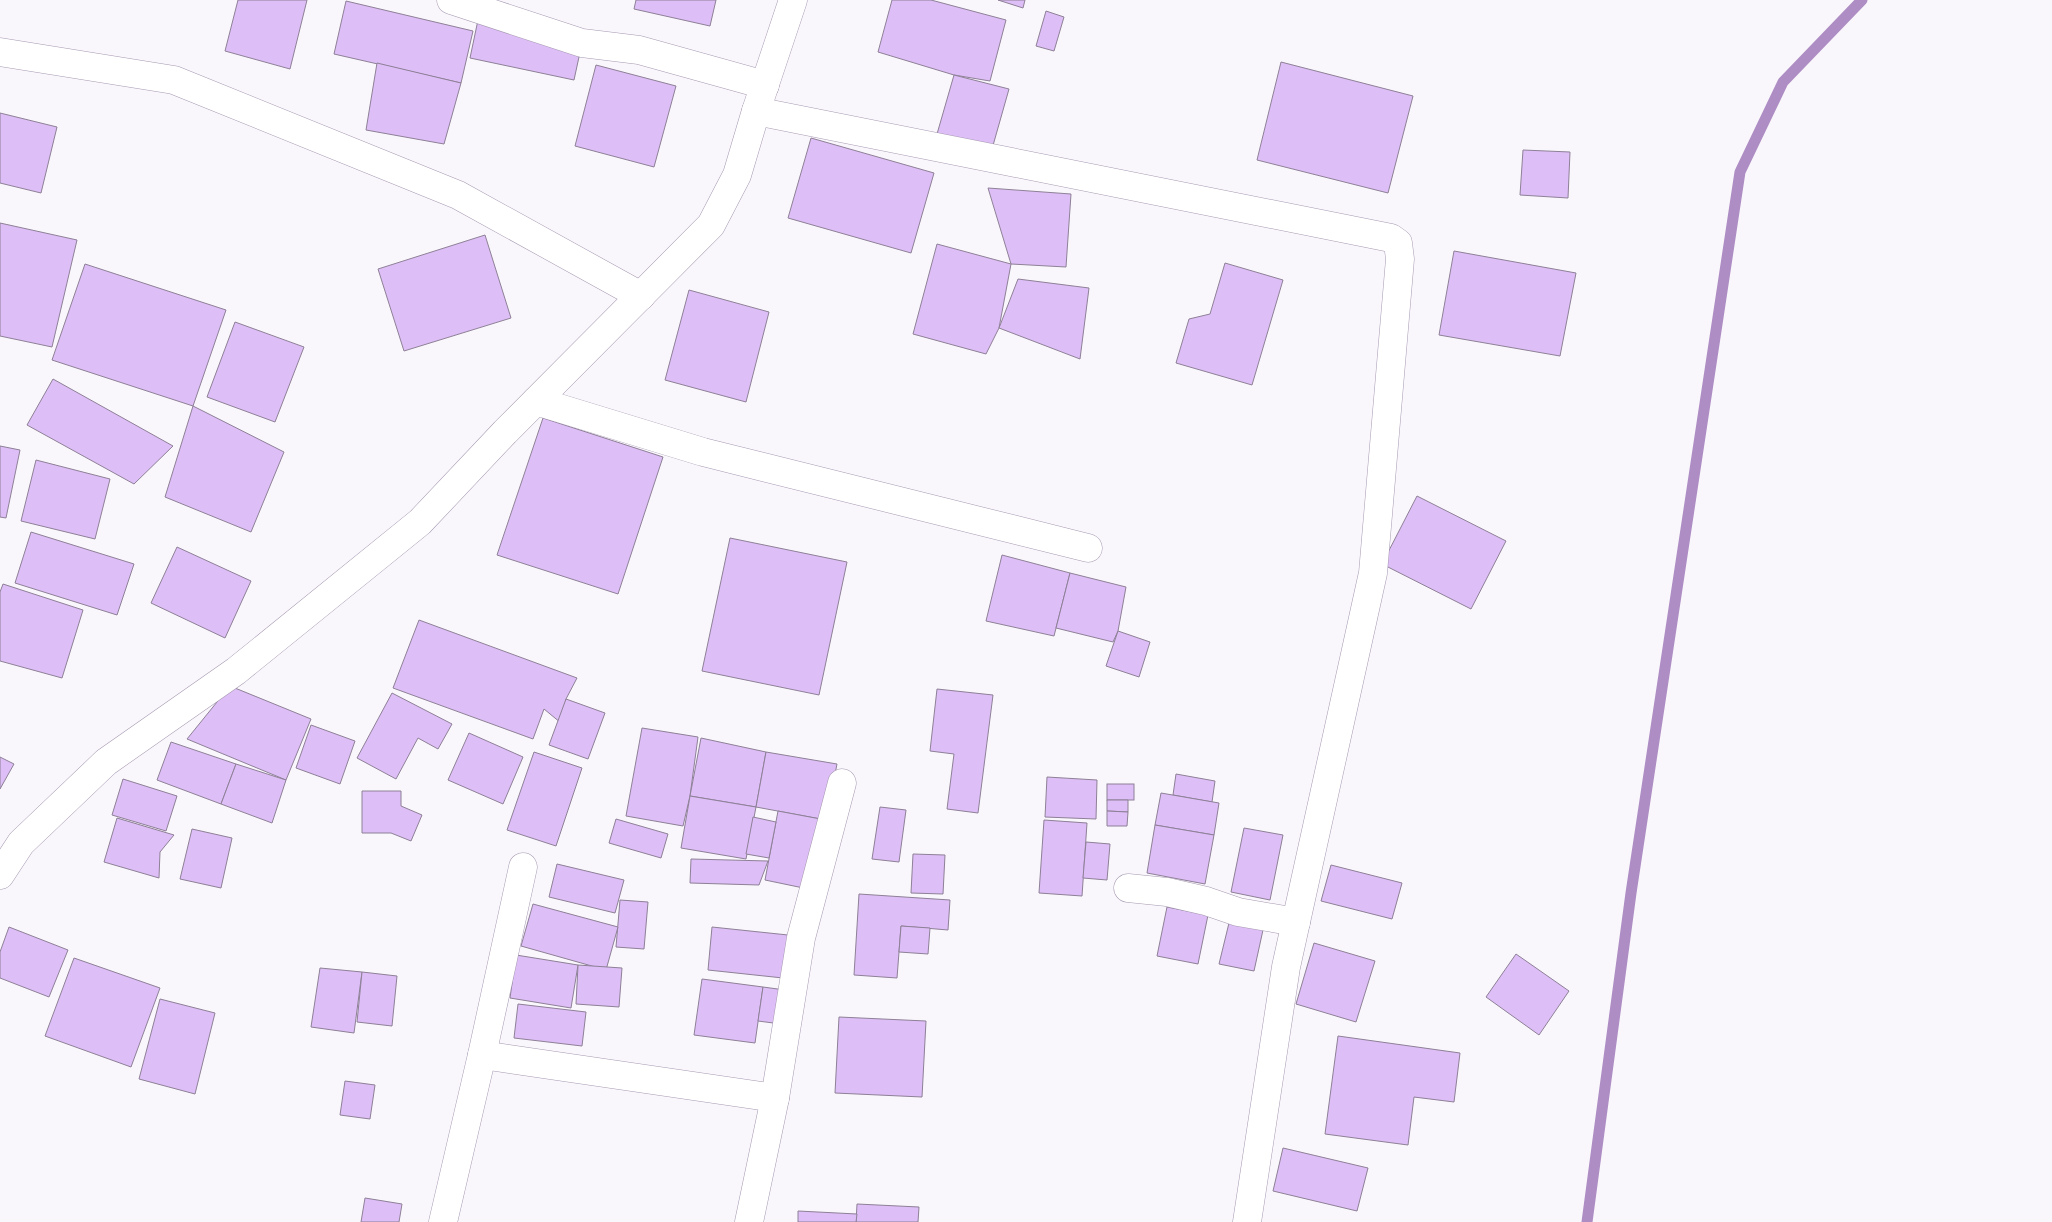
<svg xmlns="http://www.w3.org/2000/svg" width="2052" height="1222" font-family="Commissioner,sans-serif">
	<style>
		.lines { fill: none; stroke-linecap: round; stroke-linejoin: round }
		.stream { stroke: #ad8dc3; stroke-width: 11 }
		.building { fill: #debef6; stroke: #8d8097 }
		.street-casing { stroke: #a699b1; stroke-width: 29 }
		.street { stroke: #fff; stroke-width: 28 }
	</style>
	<rect width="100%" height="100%" fill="#faf7fc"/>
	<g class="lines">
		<polyline class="stream" points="1587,1222 1631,893 1740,172 1783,82 1862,0"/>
	</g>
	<g class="building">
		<polygon points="238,0 307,0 290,69 225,51"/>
		<polygon points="636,0 716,0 710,26 634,9"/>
		<polygon points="892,0 931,0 1006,20 990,81 954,75 878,52"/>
		<polygon points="998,0 1025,0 1023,8"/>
		<polygon points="346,1 473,31 461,83 334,54"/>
		<polygon points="1046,11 1064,17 1054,51 1036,46"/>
		<polygon points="478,20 582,43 574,80 470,58"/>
		<polygon points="1281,62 1413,96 1388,193 1257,160"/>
		<polygon points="377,63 461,83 444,144 366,130"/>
		<polygon points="596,65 676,86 654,167 575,146"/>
		<polygon points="954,75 1009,89 992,149 937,134"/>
		<polygon points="0,113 57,127 41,193 0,183"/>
		<polygon points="811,138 934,173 911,253 788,218"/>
		<polygon points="1523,150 1570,152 1568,198 1520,195"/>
		<polygon points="988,188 1071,194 1066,267 1011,264"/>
		<polygon points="0,223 77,240 52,347 0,336"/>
		<polygon points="485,235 511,318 404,351 378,269"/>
		<polygon points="937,244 1011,264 999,328 986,354 913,334"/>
		<polygon points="1454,251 1576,273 1560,356 1439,335"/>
		<polygon points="1225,263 1283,280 1252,385 1176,363 1189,319 1210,314"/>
		<polygon points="85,264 226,310 193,406 52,360"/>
		<polygon points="1018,279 1089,288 1080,359 999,328"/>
		<polygon points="689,290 769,312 746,402 665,380"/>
		<polygon points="235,322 304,347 275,422 207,397"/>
		<polygon points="53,379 173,446 134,484 27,425"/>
		<polygon points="193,406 284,452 251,532 165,497"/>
		<polygon points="543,418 663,457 618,594 497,555"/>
		<polygon points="0,446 20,450 6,518 0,517"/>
		<polygon points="36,460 110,479 95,539 21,521"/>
		<polygon points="1417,496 1506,541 1471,609 1382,564"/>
		<polygon points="31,532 134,564 117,615 15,583"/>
		<polygon points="730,538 847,562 819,695 702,671"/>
		<polygon points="177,547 251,581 225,638 151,603"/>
		<polygon points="1002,555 1070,573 1054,636 986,621"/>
		<polygon points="1070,573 1126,587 1118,631 1113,642 1056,628"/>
		<polygon points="3,584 83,610 62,678 0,661 0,592"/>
		<polygon points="419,620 577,678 566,699 561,723 544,709 533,739 393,688"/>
		<polygon points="1118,631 1150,642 1139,677 1106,666"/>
		<polygon points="230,686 311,719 286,780 187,739"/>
		<polygon points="937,689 993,695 978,813 947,809 954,754 930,751"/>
		<polygon points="392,693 452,724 438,749 418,738 396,779 357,758"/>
		<polygon points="566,699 605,713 588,759 549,745"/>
		<polygon points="311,725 355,741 340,784 296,768"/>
		<polygon points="642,728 698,737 690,796 683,826 626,816"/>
		<polygon points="469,733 523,757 503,804 448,780"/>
		<polygon points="701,738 766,752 756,807 690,796"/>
		<polygon points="171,742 236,764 221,804 157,780"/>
		<polygon points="534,752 582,768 556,846 507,830"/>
		<polygon points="766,752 837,764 826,820 756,807"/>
		<polygon points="0,757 14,764 0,789"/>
		<polygon points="236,764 286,780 272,823 221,804"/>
		<polygon points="1176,774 1215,781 1212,802 1173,795"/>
		<polygon points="1047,777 1097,780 1096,819 1045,817"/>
		<polygon points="123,779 177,796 166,831 112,815"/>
		<rect x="1107" y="784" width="27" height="16"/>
		<polygon points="362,791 401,791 401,806 422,815 411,841 391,833 362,833"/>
		<polygon points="1161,793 1219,803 1214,835 1155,825"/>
		<polygon points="690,796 756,807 746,859 681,848"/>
		<polygon points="1107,800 1128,800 1128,812 1107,811"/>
		<polygon points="880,807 906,810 899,862 872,859"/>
		<polygon points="778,811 826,820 813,890 765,880"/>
		<polygon points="1107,811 1128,812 1127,826 1107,826"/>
		<polygon points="753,817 776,822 769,858 746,854"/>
		<polygon points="117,818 174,835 160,852 159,878 104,862"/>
		<polygon points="616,819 668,834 661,858 609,843"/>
		<polygon points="1044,820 1087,823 1082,896 1039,893"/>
		<polygon points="1155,825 1214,835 1205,884 1147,873"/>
		<polygon points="1244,828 1283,835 1270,900 1231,892"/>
		<polygon points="192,829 232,838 221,888 180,879"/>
		<polygon points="1086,842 1110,844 1107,880 1083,878"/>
		<polygon points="913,854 945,855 943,894 911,893"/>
		<polygon points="691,859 768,861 759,885 690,883"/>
		<polygon points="557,864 624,880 615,913 549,897"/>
		<polygon points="1331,865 1402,883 1392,919 1321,901"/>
		<polygon points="859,894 950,900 948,930 901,926 897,978 854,975"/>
		<polygon points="620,900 648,902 644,949 616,947"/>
		<polygon points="533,904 618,927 606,970 521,946"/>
		<polygon points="1167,907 1208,915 1198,964 1157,956"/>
		<polygon points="1229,923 1263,930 1254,971 1219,964"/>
		<polygon points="901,926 930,928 928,954 899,952"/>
		<polygon points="9,927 68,950 49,997 0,978 0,952"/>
		<polygon points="712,927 788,935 783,978 708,970"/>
		<polygon points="1314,943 1375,961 1356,1022 1296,1004"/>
		<polygon points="1516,954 1569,991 1539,1035 1486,997"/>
		<polygon points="516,955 578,965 571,1008 510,998"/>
		<polygon points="74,958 160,988 131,1067 45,1036"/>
		<polygon points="578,965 622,968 619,1007 576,1004"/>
		<polygon points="320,968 362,972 354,1033 311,1027"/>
		<polygon points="362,972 397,976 392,1026 357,1022"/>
		<polygon points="702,979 763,987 755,1043 694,1035"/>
		<polygon points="763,987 785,990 781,1024 758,1021"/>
		<polygon points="160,999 215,1013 195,1094 139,1079"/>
		<polygon points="518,1004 586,1012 582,1046 514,1038"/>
		<polygon points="839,1017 926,1021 922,1097 835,1093"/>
		<polygon points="1338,1036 1460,1053 1454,1102 1414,1097 1408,1145 1325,1134"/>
		<polygon points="345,1081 375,1085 370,1119 340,1115"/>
		<polygon points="1283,1148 1368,1168 1357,1211 1273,1191"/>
		<polygon points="365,1198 402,1204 399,1222 361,1222"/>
		<polygon points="857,1204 919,1207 918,1222 856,1222"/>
		<polygon points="798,1211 857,1214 856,1222 798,1222"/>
	</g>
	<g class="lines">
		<g class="street-casing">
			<g id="street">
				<polyline points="451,0 582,43 639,50 765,85"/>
				<polyline points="0,52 174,80 458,195 641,296"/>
				<polyline points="756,111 1391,238 1398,243 1400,259 1373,573 1286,967 1247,1222"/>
				<polyline points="536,401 703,452 1088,548"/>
				<polyline points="0,875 21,843 106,762 236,671 420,522 505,432 711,225 737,175 756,111 793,0"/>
				<polyline points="1128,888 1167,892 1206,901 1238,912 1296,922"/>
				<polyline points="482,1055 775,1098"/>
				<polyline points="443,1222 482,1055 523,867"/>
				<polyline points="749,1222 775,1098 801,938 842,783"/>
			</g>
		</g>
		<use href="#street" class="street"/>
	</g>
</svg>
